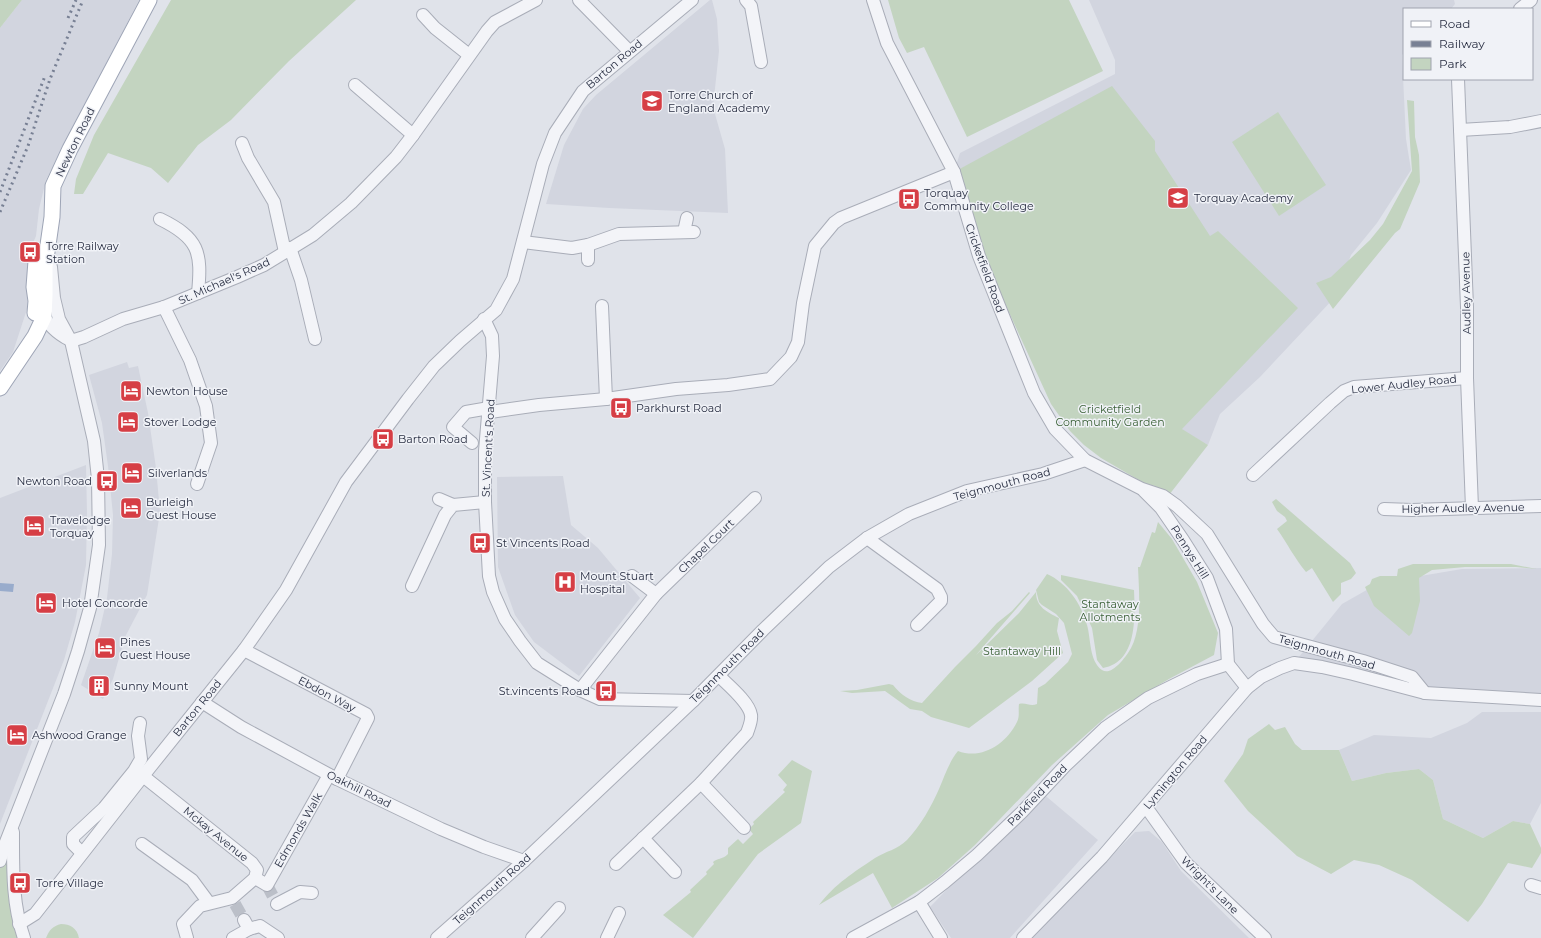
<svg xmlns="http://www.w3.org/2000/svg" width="1541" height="938" font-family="Montserrat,sans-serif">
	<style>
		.built { fill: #d2d5df }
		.green { fill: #c3d4c0 }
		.water { fill: #99accc }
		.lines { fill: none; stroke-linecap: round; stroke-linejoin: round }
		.minor-tunnel { stroke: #bbbfc8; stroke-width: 12; stroke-dasharray: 12 6; stroke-linecap: butt }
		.minor-casing { stroke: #a9adb8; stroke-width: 14 }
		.major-casing { stroke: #9ea5b6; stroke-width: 17 }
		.minor { stroke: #f3f4f8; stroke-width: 12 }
		.major { stroke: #fff; stroke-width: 15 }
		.rail { stroke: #788094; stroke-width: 3; stroke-dasharray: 2 4; stroke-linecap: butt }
		.labels { text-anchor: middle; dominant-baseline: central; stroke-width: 3; stroke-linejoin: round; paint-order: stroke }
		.street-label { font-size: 11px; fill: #282e42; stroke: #f0f2f7 }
		.poi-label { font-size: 11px; fill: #282e42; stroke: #f0f2f7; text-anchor: start }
		.park-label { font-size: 11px; fill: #385f34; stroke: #f0f2f7 }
	</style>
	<rect width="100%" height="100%" fill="#e0e3ea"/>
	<g class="built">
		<polygon points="22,0 139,0 46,180 39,209 36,236 30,250 27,309 13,352 0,371 0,28"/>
		<polygon points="710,0 712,0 717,19 719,51 713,107 725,149 728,213 609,208 546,204 564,145 583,109 596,95"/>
		<polygon points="1089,0 1454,0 1455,4 1451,9 1404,9 1404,53 1402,55 1406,139 1411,170 1377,223 1351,255 1335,297 1260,377 1220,414 1208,445 1182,430 954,172 960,153 1115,74 1115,60"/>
		<polygon points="127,362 129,368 138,366 148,413 156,468 160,512 147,595 125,637 113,679 103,699 81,685 99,633 107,598 112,554 113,515 108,466 102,423 89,375"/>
		<polygon points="86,465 87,513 86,565 75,622 64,660 0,824 0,498"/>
		<polygon points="563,476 571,525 598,548 640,598 579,676 534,642 515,615 498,567 497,477"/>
		<polygon points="1541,568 1541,700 1425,693 1294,663 1342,604 1379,583 1462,569"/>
		<polygon points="1482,712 1541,712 1541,803 1530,824 1513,821 1483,838 1443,819 1433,780 1419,769 1386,773 1352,781 1339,750 1374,735 1431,738 1467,723"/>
		<polygon points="1041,792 1098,840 1010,938 951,938 930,907"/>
		<polygon points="1149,831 1162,842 1181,871 1249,938 1032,938 1135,832"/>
	</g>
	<g class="green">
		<polygon points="0,0 22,0 0,28"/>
		<polygon points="171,0 356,0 289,61 231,120 198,145 168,183 151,168 108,153 83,194 74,194 76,179 94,135"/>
		<polygon points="888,0 1069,0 1103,71 967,137 924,47 907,53 899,38"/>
		<polygon points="1112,86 1155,141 1155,151 1210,236 1218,231 1298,308 1182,429 1208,445 1169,495 1155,486 1144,483 1101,458 1084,445 1070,431 1051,404 990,271 954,172"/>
		<polygon points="1407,100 1414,101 1415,137 1419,155 1420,182 1400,229 1395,233 1333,309 1316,283 1331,277 1370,240 1383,224 1412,171"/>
		<polygon points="1278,112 1326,185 1279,216 1232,142"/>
		<path d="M1276,499L1350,563L1356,573L1351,579L1341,583V594L1333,602L1312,568L1306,572C1295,559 1287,543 1277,529L1287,521L1285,517L1277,511L1272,502Z"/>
		<path d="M1158,522L1172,539L1197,582L1218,633L1214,655L1169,679L1108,715L1052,765L975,845L938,878L892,908L873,873L819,905C836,883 853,873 875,858C886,851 897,850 907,840C921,825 931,807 939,789C945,775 949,762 958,751C982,760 1006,744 1017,722C1020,716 1018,710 1019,704C1026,702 1030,707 1037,704L1038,688L1045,684L1068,662L1072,654L1064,623L1056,614L1042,605L1039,602L1036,590L1047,574C1067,583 1081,603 1087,625C1091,638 1089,661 1102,670C1111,676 1123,660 1128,653C1143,633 1139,592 1138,567H1140L1152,532L1155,533Z"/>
		<polygon points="1413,564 1511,564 1537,569 1516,567 1465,567 1432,570 1419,578 1420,601 1412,633 1409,636 1374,606 1365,587 1370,584 1372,579 1380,576 1397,576 1398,569"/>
		<path d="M1061,575L1134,590C1135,616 1138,662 1103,668L1097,660L1092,628L1077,596L1061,580Z"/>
		<path d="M1029,592L1030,593L976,655L1019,613L1036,592C1036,607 1047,612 1059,618L1057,631L1063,653L1032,681L969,728L931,717L922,711L910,709L885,691L852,693L840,691L857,690L889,684L893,685C900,694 911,702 922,703L955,667L976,646L997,623L1012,611Z"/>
		<polygon points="1269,724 1275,730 1285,727 1295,744 1302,750 1339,750 1352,781 1386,773 1419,769 1433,780 1443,819 1483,838 1513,821 1530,824 1541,848 1541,853 1532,868 1508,863 1482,904 1468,922 1412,880 1379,865 1354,860 1331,874 1297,856 1248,811 1224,781 1243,754 1248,739"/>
		<path d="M792,760L812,771L801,823L758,854L693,938L663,915L691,892L690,890L707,874L706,872L714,864L713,862C717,858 722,860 728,854V848L738,839L743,844L753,834L749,829L754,824L753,822L785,792L783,790L787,785L778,775Z"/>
		<polygon points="12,826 24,938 0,938 0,861"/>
		<path d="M61,924C70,924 77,928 79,938H46C49,930 53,926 61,924Z"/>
	</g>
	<polygon class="water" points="0,583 14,584 13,592 0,591"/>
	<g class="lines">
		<g class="minor-tunnel">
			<polyline points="267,885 277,904"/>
			<polyline points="235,904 244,920"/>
		</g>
		<g class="minor-casing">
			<g id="minor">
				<polyline points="579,0 629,51"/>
				<polyline points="746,0 751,6 761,62"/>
				<polyline points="873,0 887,43 954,172 979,256 1034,393 1055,429 1085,460 1142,489 1163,496 1177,506 1207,534 1263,624 1274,637 1363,661 1412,677 1425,693"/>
				<polyline points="1520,9 1531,0"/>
				<polyline points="423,15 435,28 469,55"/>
				<polyline points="1458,79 1467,307 1467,378 1472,508"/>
				<polyline points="355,85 413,135"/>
				<polyline points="1460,130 1510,127 1541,121"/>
				<polyline points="242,143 248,158 274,202 285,252"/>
				<path d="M160,219C199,238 202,252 198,293"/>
				<polyline points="684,232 687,218"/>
				<polyline points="523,242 572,248 588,245 619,234 694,232"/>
				<polyline points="290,248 301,280 315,339"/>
				<polyline points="588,260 588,245"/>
				<polyline points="602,306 606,399"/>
				<polyline points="164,307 190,360 206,406 211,443 197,484"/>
				<path d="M40,310C47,324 56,333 70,340"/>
				<polyline points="484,319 492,336 493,356 485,451 485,502 489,576 493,592 505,619 520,641 537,663 580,690 600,699 693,701"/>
				<polyline points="71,341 84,337 123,319 164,307 237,277 264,265 313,235 351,203 396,157 413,135 487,31 495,22 536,0"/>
				<polyline points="490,412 539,405 606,399 676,389 728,385 770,379 791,357 798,342 803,303 815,246 834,223 841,218 954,172"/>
				<polyline points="472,443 453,427 466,412 489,408"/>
				<polyline points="1253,475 1330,403 1344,391 1354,387 1467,378"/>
				<polyline points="1144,491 1161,508 1183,540 1207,578 1226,629 1228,664 1247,688"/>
				<polyline points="439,499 453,505"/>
				<polyline points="1384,509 1412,510 1541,506"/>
				<polyline points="867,538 937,589 941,597 941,601 917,625"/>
				<polyline points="632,576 656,594"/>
				<polyline points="412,586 445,515 453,505 485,502"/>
				<polyline points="244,650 366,714 368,718 337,779"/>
				<polyline points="580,690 656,594 755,498"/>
				<polyline points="202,702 241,727 337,779 441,829 484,847 524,861"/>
				<polyline points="143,776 252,863 257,870 255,878 232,898 200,906 183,924 187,938"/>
				<polyline points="701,783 744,828"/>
				<polyline points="1146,807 1186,863 1265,938"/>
				<path d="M13,832C13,867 12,904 24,938"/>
				<polyline points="643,838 675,872"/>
				<polyline points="142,844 192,880 209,903"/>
				<polyline points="82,853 73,844 73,837 104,808 134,771 141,759 138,736 140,723"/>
				<polyline points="0,861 4,847 64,694 78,651 90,608 99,545 98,479 94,441 71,341 59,319 54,298 51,267"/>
				<path d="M616,864L701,783L747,733C749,727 752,721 751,715C749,702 728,685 719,676"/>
				<polyline points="255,878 267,885 329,775"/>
				<polyline points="1531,885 1541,888"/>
				<polyline points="919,902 941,938"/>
				<polyline points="277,904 300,892 312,893"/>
				<polyline points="244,920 249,929 260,926 278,938"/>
				<polyline points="19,924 35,914 143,776 244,650 286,590 346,482 408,399 434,366 460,341 496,310 513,279 543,164 555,133 583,91 692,0"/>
				<polyline points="233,938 249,929"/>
				<polyline points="437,938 524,861 693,701 763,630 829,567 867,538 909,514 967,491 1043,474 1085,460"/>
				<polyline points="532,938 559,908"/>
				<polyline points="607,938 619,913"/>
				<polyline points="853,938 919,902 945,882 977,855 1022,812 1065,766 1105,728 1148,698 1197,674 1228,664"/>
				<polyline points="1023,938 1102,857 1247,688 1261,677 1280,668 1294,663 1322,667 1353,674 1425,693 1541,700"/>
			</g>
		</g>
		<g class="major-casing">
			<g id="major">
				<polyline points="35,313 36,301 34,287 36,261"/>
				<polyline points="0,388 35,336 44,317 45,295 45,266 52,217 53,186 70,149 149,0"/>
			</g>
		</g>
		<use href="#minor" class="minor"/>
		<use href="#major" class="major"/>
		<g class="rail">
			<polyline points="68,18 76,0"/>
			<polyline points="0,192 45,76"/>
			<polyline points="0,212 28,146 50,79 83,0"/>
		</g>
	</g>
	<defs>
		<g id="school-square" transform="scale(1.15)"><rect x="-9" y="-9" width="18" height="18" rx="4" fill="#d63e45" stroke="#f0f2f7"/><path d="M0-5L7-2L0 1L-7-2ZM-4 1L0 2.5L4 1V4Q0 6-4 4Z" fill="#fff"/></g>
		<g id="bus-square" transform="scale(1.15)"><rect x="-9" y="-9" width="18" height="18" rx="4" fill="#d63e45" stroke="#f0f2f7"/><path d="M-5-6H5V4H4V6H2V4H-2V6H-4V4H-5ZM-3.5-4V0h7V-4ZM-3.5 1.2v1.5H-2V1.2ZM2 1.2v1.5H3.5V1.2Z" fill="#fff"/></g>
		<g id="hotel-square" transform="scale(1.15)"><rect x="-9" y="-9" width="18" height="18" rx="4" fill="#d63e45" stroke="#f0f2f7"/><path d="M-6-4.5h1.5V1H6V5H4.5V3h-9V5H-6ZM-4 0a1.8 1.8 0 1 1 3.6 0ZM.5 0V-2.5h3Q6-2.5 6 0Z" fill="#fff"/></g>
		<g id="hospital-square" transform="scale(1.15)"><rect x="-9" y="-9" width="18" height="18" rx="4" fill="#d63e45" stroke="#f0f2f7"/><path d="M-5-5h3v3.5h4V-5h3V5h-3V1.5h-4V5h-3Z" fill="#fff"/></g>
		<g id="building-square" transform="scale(1.15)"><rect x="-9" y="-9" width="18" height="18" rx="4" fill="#d63e45" stroke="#f0f2f7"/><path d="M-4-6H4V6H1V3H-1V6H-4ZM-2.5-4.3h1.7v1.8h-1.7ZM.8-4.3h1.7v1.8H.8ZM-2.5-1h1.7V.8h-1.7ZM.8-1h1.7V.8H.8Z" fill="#fff"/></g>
	</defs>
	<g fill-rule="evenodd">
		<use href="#school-square" x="652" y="101"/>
		<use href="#school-square" x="1178" y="198"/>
		<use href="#bus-square" x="909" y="199"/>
		<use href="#bus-square" x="30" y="252"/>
		<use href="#hotel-square" x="131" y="391"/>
		<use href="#bus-square" x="621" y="408"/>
		<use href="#hotel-square" x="128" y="422"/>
		<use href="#bus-square" x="383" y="439"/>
		<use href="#hotel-square" x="132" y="473"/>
		<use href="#bus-square" x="107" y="481"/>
		<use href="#hotel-square" x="131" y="508"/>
		<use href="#hotel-square" x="34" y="526"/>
		<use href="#bus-square" x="480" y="543"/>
		<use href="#hospital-square" x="565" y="582"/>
		<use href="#hotel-square" x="46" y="603"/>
		<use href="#hotel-square" x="105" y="648"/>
		<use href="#building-square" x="99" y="686"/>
		<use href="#bus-square" x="606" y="691"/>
		<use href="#hotel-square" x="17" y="735"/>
		<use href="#bus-square" x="20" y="883"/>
	</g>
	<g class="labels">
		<g class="street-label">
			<text transform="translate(614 64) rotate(-40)">Barton Road</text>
			<text transform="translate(75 142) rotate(-64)">Newton Road</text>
			<text transform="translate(985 268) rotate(70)">Cricketfield Road</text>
			<text transform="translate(224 281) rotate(-24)">St. Michael's Road</text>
			<text transform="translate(1466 293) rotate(-91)">Audley Avenue</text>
			<text transform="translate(1404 384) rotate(-6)">Lower Audley Road</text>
			<text transform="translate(488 448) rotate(-87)">St. Vincent's Road</text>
			<text transform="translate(1002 484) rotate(-15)">Teignmouth Road</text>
			<text transform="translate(1463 508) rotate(-1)">Higher Audley Avenue</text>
			<text transform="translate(706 546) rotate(-44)">Chapel Court</text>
			<text transform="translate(1190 552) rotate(58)">Pennys Hill</text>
			<text transform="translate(1327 652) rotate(16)">Teignmouth Road</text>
			<text transform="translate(727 666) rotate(-45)">Teignmouth Road</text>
			<text transform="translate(327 694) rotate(28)">Ebdon Way</text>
			<text transform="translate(197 708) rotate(-51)">Barton Road</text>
			<text transform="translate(1175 772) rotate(-50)">Lymington Road</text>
			<text transform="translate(359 789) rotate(26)">Oakhill Road</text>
			<text transform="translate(1037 795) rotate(-46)">Parkfield Road</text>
			<text transform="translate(298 830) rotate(-60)">Edmonds Walk</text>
			<text transform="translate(216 834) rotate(39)">Mckay Avenue</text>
			<text transform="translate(1210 885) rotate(45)">Wright's Lane</text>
			<text transform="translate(492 889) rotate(-42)">Teignmouth Road</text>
		</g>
		<g class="poi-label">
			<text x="668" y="95">Torre Church of<tspan x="668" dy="13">England Academy</tspan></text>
			<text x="924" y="193">Torquay<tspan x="924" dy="13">Community College</tspan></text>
			<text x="1194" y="198">Torquay Academy</text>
			<text x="46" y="246">Torre Railway<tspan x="46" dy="13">Station</tspan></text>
			<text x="146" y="391">Newton House</text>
			<text x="636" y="408">Parkhurst Road</text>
			<text x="144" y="422">Stover Lodge</text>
			<text x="398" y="439">Barton Road</text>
			<text x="148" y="473">Silverlands</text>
			<text x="92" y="481" text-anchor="end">Newton Road</text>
			<text x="146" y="502">Burleigh<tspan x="146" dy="13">Guest House</tspan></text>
			<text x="50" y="520">Travelodge<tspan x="50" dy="13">Torquay</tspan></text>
			<text x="496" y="543">St Vincents Road</text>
			<text x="580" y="576">Mount Stuart<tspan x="580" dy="13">Hospital</tspan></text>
			<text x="62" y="603">Hotel Concorde</text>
			<text x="120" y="642">Pines<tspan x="120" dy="13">Guest House</tspan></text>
			<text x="114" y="686">Sunny Mount</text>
			<text x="590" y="691" text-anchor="end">St.vincents Road</text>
			<text x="32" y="735">Ashwood Grange</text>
			<text x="36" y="883">Torre Village</text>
		</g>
		<g class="park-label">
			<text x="1110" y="409">Cricketfield<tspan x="1110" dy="13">Community Garden</tspan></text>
			<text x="1110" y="604">Stantaway<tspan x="1110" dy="13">Allotments</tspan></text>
			<text x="1022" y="651">Stantaway Hill</text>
		</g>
	</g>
	<rect x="1403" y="8" width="130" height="72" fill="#f0f2f7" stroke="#a0a4af"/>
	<rect x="1411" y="21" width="20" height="6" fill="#ffffff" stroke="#a0a4af"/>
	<text x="1439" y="28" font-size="12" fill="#282e42">Road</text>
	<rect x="1411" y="41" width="20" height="6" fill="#788094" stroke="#a0a4af"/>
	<text x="1439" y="48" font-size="12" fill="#282e42">Railway</text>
	<rect x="1411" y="58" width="20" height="12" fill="#c3d4c0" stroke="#a0a4af"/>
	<text x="1439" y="68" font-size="12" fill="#282e42">Park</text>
</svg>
